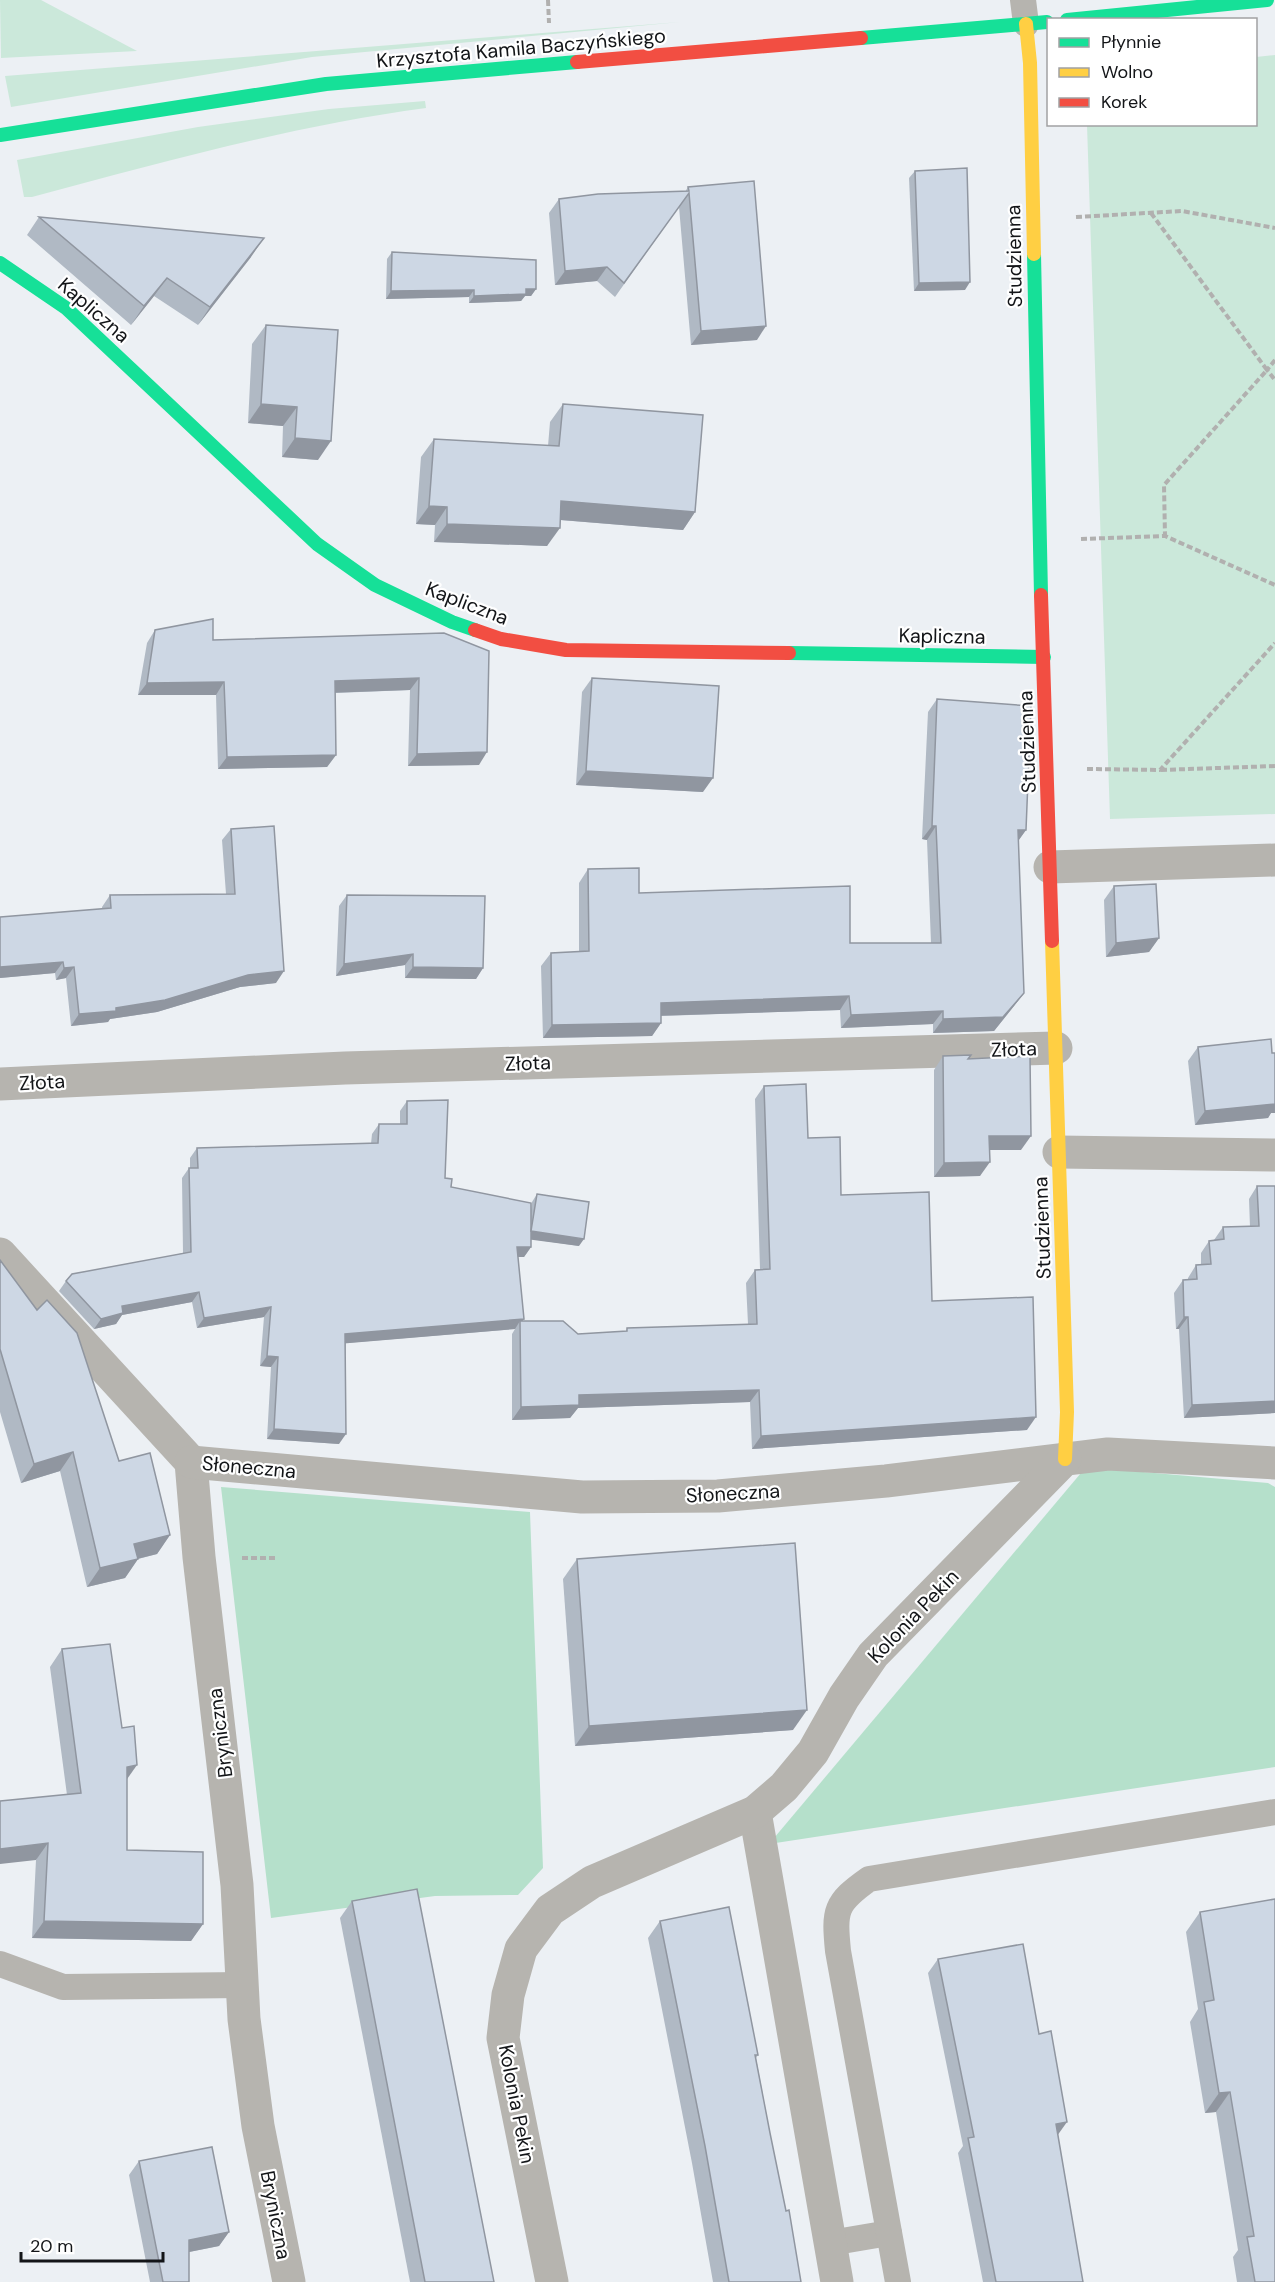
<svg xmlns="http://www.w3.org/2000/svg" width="1275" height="2282" font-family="'DM Sans',sans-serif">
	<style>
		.green { fill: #cbe8da }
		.forest { fill: #b5e0cb }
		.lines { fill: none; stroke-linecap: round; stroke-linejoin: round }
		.path { stroke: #b1b0af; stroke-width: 4; stroke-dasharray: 6 3; stroke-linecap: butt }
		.lane { stroke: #b6b4af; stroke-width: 26 }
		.street { stroke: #b6b4af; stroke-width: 33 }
		.fast { stroke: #16e098; stroke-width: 14 }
		.slow { stroke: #ffcf43; stroke-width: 14 }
		.jam { stroke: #f24e42; stroke-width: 14 }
		.wall { fill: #b0b9c4 }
		.shaded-wall { fill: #9096a0 }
		.building { fill: #cdd7e4; stroke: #9096a0; stroke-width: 1.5 }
		.labels { text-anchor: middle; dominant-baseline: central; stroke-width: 4.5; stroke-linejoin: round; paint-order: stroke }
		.street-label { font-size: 20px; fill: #131518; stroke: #fff }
	</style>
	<rect width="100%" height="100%" fill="#ecf0f4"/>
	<g class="green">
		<polygon points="0,0 41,0 137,51 1,58"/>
		<polygon points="680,22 312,57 11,107 5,76"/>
		<polygon points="1275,55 1275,814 1110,819 1087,125 1256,124 1256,57"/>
		<path d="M425,101L426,108C292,126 162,162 32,197H24L17,160L198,127L329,109Z"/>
	</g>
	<g class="forest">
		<polygon points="1086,1467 1268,1483 1275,1487 1275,1767 769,1844"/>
		<polygon points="221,1487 530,1512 543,1868 518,1895 435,1896 271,1918"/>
	</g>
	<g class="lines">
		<g class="path">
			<polyline points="548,0 549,23"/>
			<polyline points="1151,213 1267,370 1164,485 1165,536"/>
			<polyline points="1076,217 1182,211 1275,228"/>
			<polyline points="1275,360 1267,370 1275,380"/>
			<polyline points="1081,539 1165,536 1275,585"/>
			<polyline points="1087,769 1160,770 1275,643"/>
			<polyline points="1161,770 1275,766"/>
			<polyline points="242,1558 275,1558"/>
		</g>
		<g class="lane">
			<polyline points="1023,0 1026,24"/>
			<polyline points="0,1964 63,1987 242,1985"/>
			<polyline points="830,2243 889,2233"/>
			<path d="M898,2282L838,1951C834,1910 835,1903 869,1879L1275,1812"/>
		</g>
		<g class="street">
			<polyline points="1050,867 1275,860"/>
			<polyline points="0,1084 345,1068 1056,1048"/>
			<polyline points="1059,1152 1275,1155"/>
			<polyline points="0,1254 191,1462 199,1557 237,1885 244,2019 258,2126 289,2282"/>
			<polyline points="191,1462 582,1497 718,1496 886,1481 1108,1454 1275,1463"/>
			<polyline points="755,1812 837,2282"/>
			<polyline points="552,2282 503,2038 508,1995 521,1949 550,1910 592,1882 755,1812 784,1787 813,1752 844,1697 873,1655 1065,1459"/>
		</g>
		<g class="fast">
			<polyline points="1067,20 1267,0"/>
			<polyline points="861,38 1047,22"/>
			<polyline points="0,135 326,84 577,62"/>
			<polyline points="1034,254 1041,595"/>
			<polyline points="0,263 66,308 317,544 375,585 452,622 475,630"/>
			<polyline points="789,653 1044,657"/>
		</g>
		<g class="slow">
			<polyline points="1026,24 1030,63 1034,254"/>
			<polyline points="1052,941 1067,1412 1065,1459"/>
		</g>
		<g class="jam">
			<polyline points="577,62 861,38"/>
			<polyline points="1041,595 1052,941"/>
			<polyline points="475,630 501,639 566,650 789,653"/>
		</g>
	</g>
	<g class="wall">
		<polygon points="915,171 965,290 914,291 909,178"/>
		<polygon points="688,187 757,340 691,345 679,207 615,297 597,281 555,285 549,213 559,199 685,192"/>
		<polygon points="39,217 251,257 198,325 154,296 131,325 27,235"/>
		<polygon points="392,252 536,289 531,296 525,296 521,301 469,303 469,297 386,299 387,259"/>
		<polygon points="266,325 318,460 282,457 283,426 248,423 252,344"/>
		<polygon points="563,404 695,512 683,530 560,520 547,546 434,542 435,525 416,524 421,457 434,439 548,446 550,422"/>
		<polygon points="155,630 213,640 444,633 479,765 408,766 410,690 335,693 336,755 327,767 218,769 216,695 138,695 147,643"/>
		<polygon points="592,678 703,792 576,785 582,692"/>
		<polygon points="937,699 1026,830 1018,841 1024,993 1014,1006 994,1031 933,1033 933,1024 841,1028 840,1010 661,1016 661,1023 652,1036 543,1038 541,966 551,953 579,952 579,883 588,869 639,893 850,943 931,943 927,840 922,839 928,712"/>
		<polygon points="231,829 276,983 240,987 157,1012 110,1019 108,1022 71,1026 66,978 56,980 55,973 0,978 102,909 102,907 110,895 226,894 222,840"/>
		<polygon points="1114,886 1159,938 1149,952 1106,957 1104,900"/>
		<polygon points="347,895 483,968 476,979 405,978 405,965 336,976 339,906"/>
		<polygon points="1198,1047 1271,1113 1268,1118 1195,1125 1188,1061"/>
		<polygon points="943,1056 969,1059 1021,1150 990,1150 980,1176 934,1177 934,1070"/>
		<polygon points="764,1086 808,1138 841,1195 932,1301 1027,1430 752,1449 750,1402 578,1408 570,1418 512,1420 512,1334 515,1329 346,1343 339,1444 267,1439 271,1367 260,1366 264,1317 197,1328 192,1302 122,1315 116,1324 94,1329 59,1291 66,1281 183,1253 182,1178 189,1168 190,1168 190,1158 197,1148 371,1144 372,1134 379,1124 400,1124 400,1111 407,1101 445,1178 451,1187 531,1210 532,1202 537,1194 579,1246 531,1239 531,1247 524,1257 518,1257 524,1319 522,1321 578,1334 626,1331 627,1328 748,1324 746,1283 755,1270 760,1269 755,1099"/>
		<polygon points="1257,1186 1275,1413 1184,1418 1179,1329 1176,1329 1174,1293 1183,1280 1188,1280 1188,1278 1196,1265 1201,1265 1201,1253 1209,1241 1214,1240 1223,1227 1250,1227 1249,1199"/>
		<polygon points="0,1260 119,1461 170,1535 157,1554 138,1559 125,1578 87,1587 60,1471 21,1483 0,1412"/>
		<polygon points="577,1559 793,1730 575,1746 563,1579"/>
		<polygon points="62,1649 127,1779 127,1850 203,1924 191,1941 32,1938 36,1860 67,1795 50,1667"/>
		<polygon points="352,1901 494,2282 410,2282 340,1918"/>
		<polygon points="1200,1912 1275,2282 1237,2282 1233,2257 1238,2250 1216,2112 1205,2113 1190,2022 1198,2009 1186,1932"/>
		<polygon points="660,1921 758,2055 756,2058 770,2133 801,2282 713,2282 692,2163 648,1938"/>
		<polygon points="938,1959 1039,2034 1058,2135 1083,2282 983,2282 958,2153 963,2146 928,1973"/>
		<polygon points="139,2161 229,2232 219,2246 189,2252 189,2282 150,2282 129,2175"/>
	</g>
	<g class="shaded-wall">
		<polygon points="264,238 251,257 198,325 210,307"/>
		<polygon points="607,267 597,281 555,285 565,271"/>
		<polygon points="167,278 154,296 131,325 144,306"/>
		<polygon points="970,282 965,290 914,291 919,283"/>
		<polygon points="526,289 536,289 531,296 525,296 521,301 469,303 474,296"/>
		<polygon points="474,290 469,297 386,299 391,291"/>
		<polygon points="766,326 757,340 691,345 701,331"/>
		<polygon points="261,404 297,407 283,426 248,423"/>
		<polygon points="295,438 331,441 318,460 282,457"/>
		<polygon points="561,501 695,512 683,530 549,519"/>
		<polygon points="429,506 447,507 435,525 416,524"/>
		<polygon points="447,524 560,528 547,546 434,542"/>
		<polygon points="419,678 410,690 326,693 335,681"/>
		<polygon points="224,682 216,695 138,695 147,683"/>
		<polygon points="487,752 479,765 408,766 417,754"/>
		<polygon points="336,755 327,767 218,769 227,757"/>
		<polygon points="586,771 713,778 703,792 576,785"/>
		<polygon points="932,826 936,826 927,840 922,839"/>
		<polygon points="1018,830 1026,830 1016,844"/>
		<polygon points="1159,938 1149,952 1106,957 1116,943"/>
		<polygon points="413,954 405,965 336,976 344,964"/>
		<polygon points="63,962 55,973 0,978 0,967"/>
		<polygon points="74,967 66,978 56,980 64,968"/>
		<polygon points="413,967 483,968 476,979 405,978"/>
		<polygon points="284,971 276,983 240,987 157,1012 110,1019 108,1022 71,1026 79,1014 116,1008 248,975"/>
		<polygon points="1024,993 1014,1006 994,1031 933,1033 943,1019"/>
		<polygon points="849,996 840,1010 652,1016 661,1003"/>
		<polygon points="943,1011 933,1024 841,1028 851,1015"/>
		<polygon points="661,1023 652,1036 543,1038 552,1025"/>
		<polygon points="1275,1102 1275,1113 1271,1113 1268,1118 1195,1125 1205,1111"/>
		<polygon points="989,1136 1031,1136 1021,1150 980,1150"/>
		<polygon points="990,1162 980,1176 934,1177 944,1163"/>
		<polygon points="531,1231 584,1239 579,1246 526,1239"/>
		<polygon points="517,1247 531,1247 524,1257 510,1257"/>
		<polygon points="199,1292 192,1302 122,1315 116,1324 94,1329 101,1319 122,1306"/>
		<polygon points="271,1307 264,1317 197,1328 204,1318"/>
		<polygon points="1184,1317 1188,1317 1179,1329 1176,1329"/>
		<polygon points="524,1319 520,1324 520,1321 515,1329 338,1344 345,1334"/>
		<polygon points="267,1356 278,1357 271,1367 260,1366"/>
		<polygon points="759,1390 750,1402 578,1408 570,1418 512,1420 521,1407 579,1395"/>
		<polygon points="1275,1401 1275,1413 1184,1418 1192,1405"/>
		<polygon points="1036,1417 1027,1430 752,1449 761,1436"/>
		<polygon points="274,1429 346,1434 339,1444 267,1439"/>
		<polygon points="73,1452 60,1471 21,1483 34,1464"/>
		<polygon points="170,1535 157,1554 121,1563 134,1544"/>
		<polygon points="138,1559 125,1578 87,1587 100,1568"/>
		<polygon points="807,1710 793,1730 575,1746 589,1726"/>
		<polygon points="137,1765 125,1782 127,1767"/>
		<polygon points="48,1843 36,1860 0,1864 0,1849"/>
		<polygon points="44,1921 203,1924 191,1941 32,1938"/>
		<polygon points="1230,2092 1216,2112 1205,2113 1219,2093"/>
		<polygon points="1067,2122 1057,2136 1056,2124"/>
		<polygon points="229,2232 219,2246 179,2254 189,2240"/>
	</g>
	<g class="building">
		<polygon points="967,168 970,282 919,283 915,171"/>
		<polygon points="754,181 766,326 701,331 689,193 624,283 607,267 565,271 559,199 598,194 689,191 688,187"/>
		<polygon points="39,217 264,238 210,307 167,278 144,306"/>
		<polygon points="392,252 536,260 536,289 526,289 526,294 474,296 474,290 391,291"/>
		<polygon points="266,325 338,330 331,441 295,438 297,407 261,404"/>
		<polygon points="563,404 703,415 695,512 561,501 560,528 447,524 447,507 429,506 434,439 559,446"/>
		<polygon points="213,619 213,640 444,633 489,651 487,752 417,754 419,678 335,681 336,755 227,757 224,682 147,683 155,630"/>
		<polygon points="592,678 719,686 713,778 586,771"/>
		<polygon points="937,699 1031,706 1026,830 1018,830 1024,993 1003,1017 943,1019 943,1011 851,1015 849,996 661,1003 661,1023 552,1025 551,953 589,951 588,869 639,868 639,893 850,886 850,943 941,943 936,826 932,826"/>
		<polygon points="274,826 284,971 248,975 165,1000 116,1008 116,1011 79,1014 74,967 64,968 63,962 0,967 0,917 111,908 110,895 235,894 231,829"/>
		<polygon points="1156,884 1159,938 1116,943 1114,886"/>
		<polygon points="347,895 485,896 483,968 413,967 413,954 344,964"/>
		<polygon points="1271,1039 1272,1053 1275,1053 1275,1104 1205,1111 1198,1047"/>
		<polygon points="971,1055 968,1059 1030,1056 1031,1136 989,1136 990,1162 944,1163 943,1056"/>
		<polygon points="806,1084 808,1138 840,1137 841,1195 929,1192 932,1301 1033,1297 1036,1417 761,1436 759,1390 579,1395 579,1405 521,1407 520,1321 563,1321 578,1334 627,1331 627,1328 757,1324 755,1270 770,1269 764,1086"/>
		<polygon points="448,1100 445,1178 452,1179 451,1187 531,1203 531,1247 517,1247 524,1319 345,1334 346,1434 274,1429 278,1357 267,1356 271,1307 204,1318 199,1292 122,1306 123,1313 101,1319 66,1281 72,1274 191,1252 189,1168 198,1168 197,1148 378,1143 379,1124 407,1124 407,1101"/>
		<polygon points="1257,1186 1275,1186 1275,1401 1192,1405 1188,1317 1184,1317 1183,1280 1197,1279 1196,1265 1211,1264 1209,1241 1224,1239 1223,1227 1259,1226"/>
		<polygon points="537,1194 589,1202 584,1239 531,1231"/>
		<polygon points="0,1260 37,1310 47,1300 77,1333 119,1461 150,1453 170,1535 134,1544 138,1559 100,1568 73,1452 34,1464 0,1349"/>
		<polygon points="795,1543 807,1710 589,1726 577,1559"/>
		<polygon points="110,1644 122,1728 134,1726 137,1765 127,1767 127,1850 203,1852 203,1924 44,1921 48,1843 0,1849 0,1801 81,1793 62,1649"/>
		<polygon points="417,1889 494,2282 425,2282 352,1901"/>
		<polygon points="1275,1899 1275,2282 1255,2282 1247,2237 1254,2236 1230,2092 1219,2093 1204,2002 1214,2000 1200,1912"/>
		<polygon points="729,1907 758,2055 755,2055 770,2133 786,2211 789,2210 801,2282 729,2282 705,2146 660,1921"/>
		<polygon points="1023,1944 1039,2034 1051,2031 1067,2122 1056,2124 1083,2282 996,2282 968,2138 974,2137 938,1959"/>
		<polygon points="212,2147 229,2232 189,2240 189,2282 163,2282 139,2161"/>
	</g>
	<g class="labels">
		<g class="street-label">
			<text transform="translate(521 48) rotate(-5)">Krzysztofa Kamila Baczyńskiego</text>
			<text transform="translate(1014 256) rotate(-91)">Studzienna</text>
			<text transform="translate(94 310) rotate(41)">Kapliczna</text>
			<text transform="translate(467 603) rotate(21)">Kapliczna</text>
			<text transform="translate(942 636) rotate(1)">Kapliczna</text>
			<text transform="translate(1027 742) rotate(-92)">Studzienna</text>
			<text transform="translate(1014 1049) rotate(-2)">Złota</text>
			<text transform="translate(528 1063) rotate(-2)">Złota</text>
			<text transform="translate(42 1082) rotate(-3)">Złota</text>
			<text transform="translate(1042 1228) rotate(-92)">Studzienna</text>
			<text transform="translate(249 1467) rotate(5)">Słoneczna</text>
			<text transform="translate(733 1493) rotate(-3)">Słoneczna</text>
			<text transform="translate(913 1616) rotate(-46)">Kolonia Pekin</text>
			<text transform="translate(220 1733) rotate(-97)">Bryniczna</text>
			<text transform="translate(517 2104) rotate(79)">Kolonia Pekin</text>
			<text transform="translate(276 2215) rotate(79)">Bryniczna</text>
		</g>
	</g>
	<rect x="1047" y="18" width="210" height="108" fill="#ffffff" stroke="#a1a1a3" stroke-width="1.5"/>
	<rect x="1059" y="38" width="30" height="9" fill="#16e098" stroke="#a1a1a3" stroke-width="1.5"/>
	<text x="1101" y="48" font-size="18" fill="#131518">Płynnie</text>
	<rect x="1059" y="68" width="30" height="9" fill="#ffcf43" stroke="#a1a1a3" stroke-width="1.5"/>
	<text x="1101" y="78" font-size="18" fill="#131518">Wolno</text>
	<rect x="1059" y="98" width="30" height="9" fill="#f24e42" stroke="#a1a1a3" stroke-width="1.5"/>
	<text x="1101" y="108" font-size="18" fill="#131518">Korek</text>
	<path d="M21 2252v9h142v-9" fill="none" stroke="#131518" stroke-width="3"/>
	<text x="30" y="2252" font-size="18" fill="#131518" stroke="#ffffff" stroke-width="4.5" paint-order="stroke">20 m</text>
</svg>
